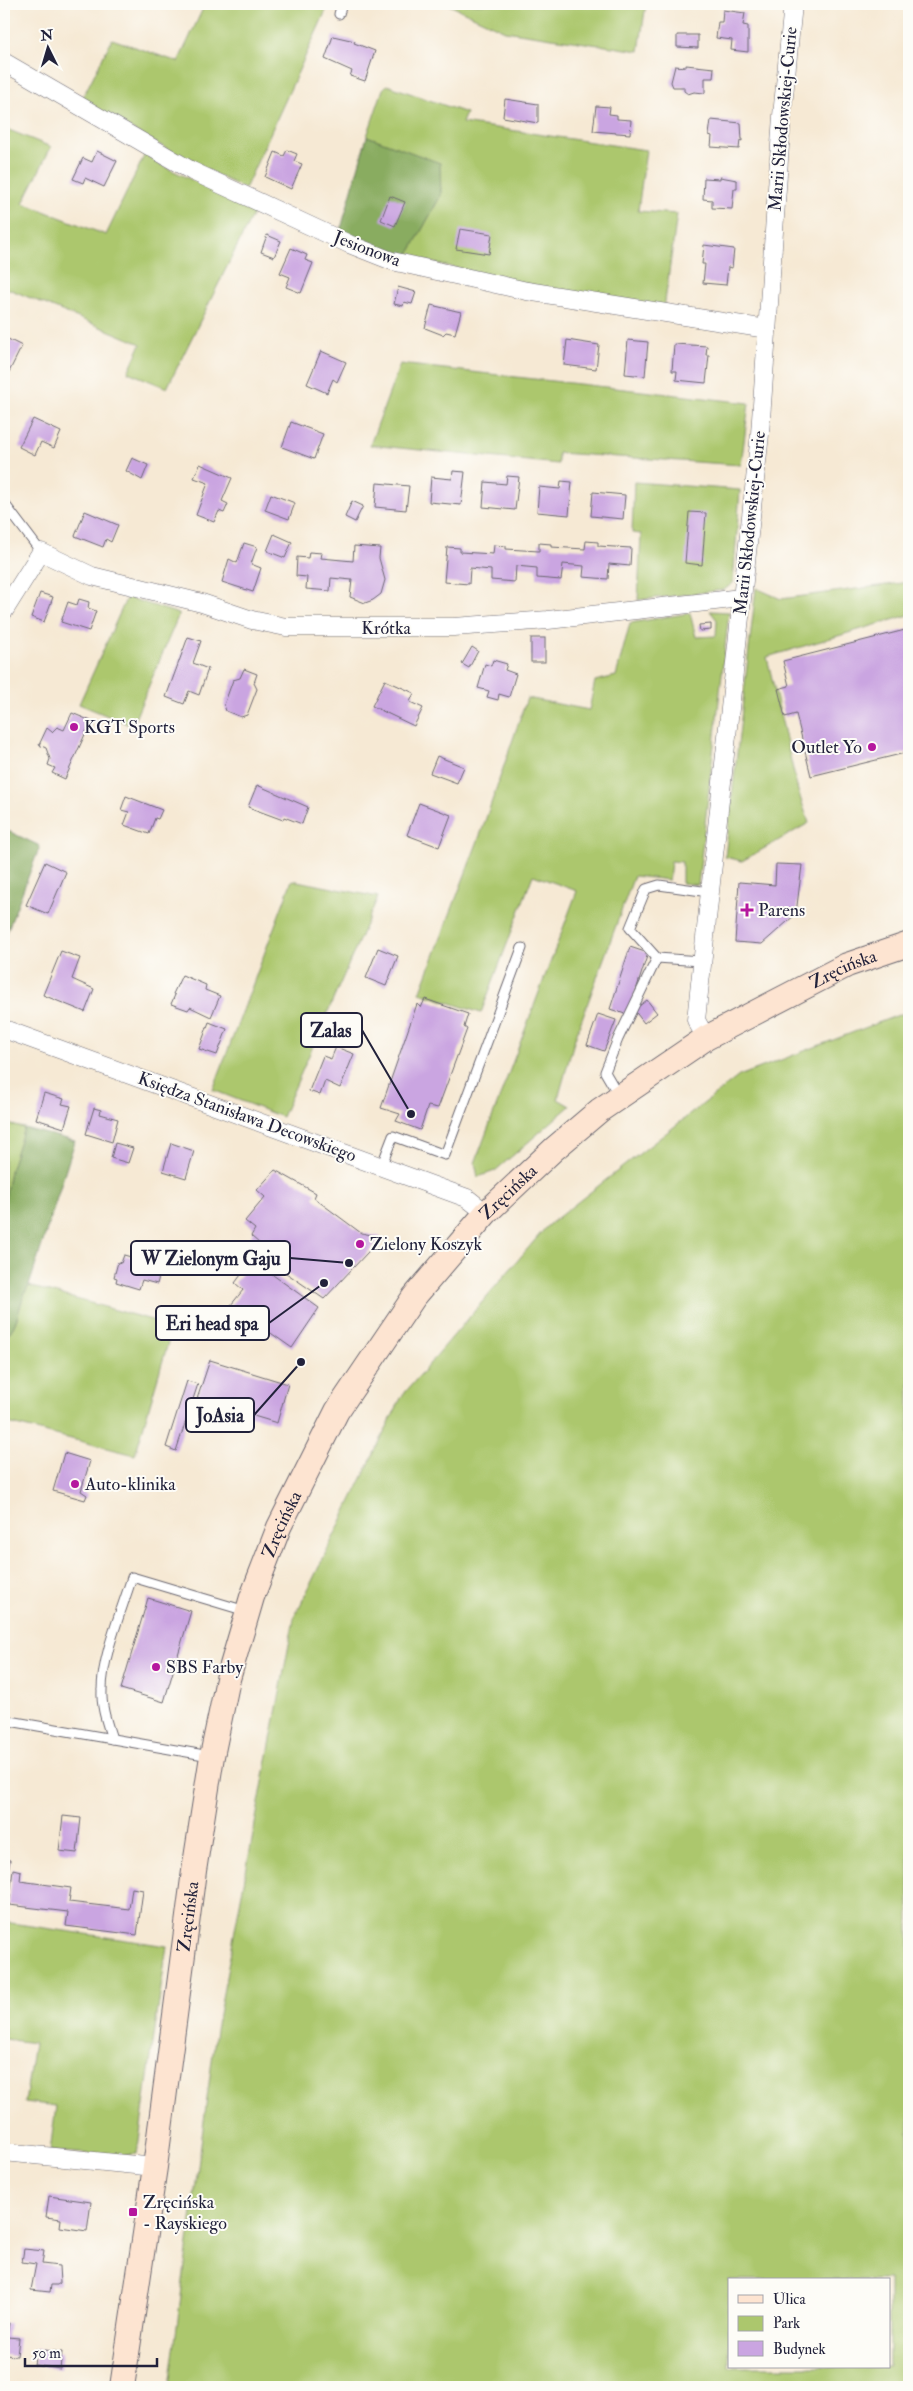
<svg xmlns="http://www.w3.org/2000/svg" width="913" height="2391" font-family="'IM FELL Double Pica',serif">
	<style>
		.green { fill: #acc76d; stroke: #677454; fill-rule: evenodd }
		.forest { fill: #89ac60; stroke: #56674e }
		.building { fill: #caa5e1 }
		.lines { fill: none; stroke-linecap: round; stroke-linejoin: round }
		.lane-casing { stroke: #6c6871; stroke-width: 11 }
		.street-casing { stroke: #6c6871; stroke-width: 19 }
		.secondary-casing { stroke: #6c6871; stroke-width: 26 }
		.lane { stroke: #fff; stroke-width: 9 }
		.street { stroke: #fff; stroke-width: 18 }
		.secondary { stroke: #fde4d1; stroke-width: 24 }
		.poi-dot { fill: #b5179e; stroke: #fdfcf7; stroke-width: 2 }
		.labels { text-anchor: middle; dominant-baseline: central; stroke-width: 4; stroke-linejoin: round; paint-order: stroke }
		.street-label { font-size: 18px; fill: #22223b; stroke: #fdfcf7 }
		.poi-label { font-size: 18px; fill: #22223b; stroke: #fdfcf7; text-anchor: start }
		.leader { fill: none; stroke: #22223b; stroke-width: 2 }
		.callout-dot { fill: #22223b; stroke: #fdfcf7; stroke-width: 2 }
		.callout { fill: #fdfcf7; stroke: #22223b; stroke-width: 2 }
		.callout-label { font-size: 19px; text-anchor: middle; font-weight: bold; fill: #22223b }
	</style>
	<rect width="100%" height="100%" fill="#fdfcf7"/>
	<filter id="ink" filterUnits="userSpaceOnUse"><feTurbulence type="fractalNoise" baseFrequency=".02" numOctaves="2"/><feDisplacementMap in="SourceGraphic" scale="10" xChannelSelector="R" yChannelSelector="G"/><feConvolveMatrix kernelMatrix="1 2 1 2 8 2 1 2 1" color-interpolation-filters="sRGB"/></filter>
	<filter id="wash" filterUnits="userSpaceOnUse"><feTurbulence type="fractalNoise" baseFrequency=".0096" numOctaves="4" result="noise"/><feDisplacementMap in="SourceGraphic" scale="20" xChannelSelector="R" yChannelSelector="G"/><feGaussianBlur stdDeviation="1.12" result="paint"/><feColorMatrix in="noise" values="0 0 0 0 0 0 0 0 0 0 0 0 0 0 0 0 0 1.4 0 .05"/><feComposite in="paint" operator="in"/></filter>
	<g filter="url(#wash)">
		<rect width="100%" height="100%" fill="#f6e9d4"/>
		<g class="green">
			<polygon points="205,4 329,4 245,189 187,160 81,101 112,39 178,62"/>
			<polygon points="447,4 646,4 639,51 505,31"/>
			<polygon points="387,85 466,113 462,123 646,150 638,211 677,214 664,309 531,285 407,257 441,195 439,163 367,136 383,89"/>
			<polygon points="4,128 51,147 23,203 106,235 145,154 161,165 255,210 167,388 128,372 141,344 4,287"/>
			<polygon points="400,364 749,403 741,465 558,453 558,464 370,445"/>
			<polygon points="634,482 740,490 733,583 724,590 638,600 641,534 632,533"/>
			<polygon points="909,582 909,615 767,657 798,791 809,823 742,861 725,857 756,588 781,599"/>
			<polygon points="127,597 179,614 132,726 79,704"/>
			<polygon points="710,611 729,612 698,885 682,883 682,862 671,861 669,880 634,876 575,1038 558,1099 570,1106 495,1171 478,1177 475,1163 577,891 533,875 481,1013 420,993 482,830 527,698 589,710 595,681 616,676 630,623 690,613 696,637 716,636 717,620"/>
			<polygon points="292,880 378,897 282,1117 213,1090"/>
			<path d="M909,1011V2387H169L216,2030L294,1618L402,1396L547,1226L739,1076ZM729,2280H889V2367H729Z"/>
			<polygon points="4,1123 24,1128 10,1171 4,1204"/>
			<path d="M29,1286L173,1326L135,1455L4,1422V1337C21,1326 17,1302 29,1286Z"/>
			<polygon points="4,1922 167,1946 137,2154 117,2156 50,2151 56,2106 25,2102 34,2043 4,2039"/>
		</g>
		<g class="forest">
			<polygon points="367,136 440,163 441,195 407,257 382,251 340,232"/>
			<polygon points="4,829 40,846 4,940"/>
			<path d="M24,1128L75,1141L29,1286C17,1302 21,1326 4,1337V1204L10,1171Z"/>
		</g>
		<g id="blocks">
			<g class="building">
				<polygon points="723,10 745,13 743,25 748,26 748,52 731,50 732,40 716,38 718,22 722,22"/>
				<polygon points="677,35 698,35 698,48 677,47"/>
				<polygon points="333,36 355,41 354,43 375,51 365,81 350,76 352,71 325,59"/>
				<polygon points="686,65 714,68 713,78 705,78 705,93 694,92 688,94 684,91 684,87 673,87 671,82 675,66 686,67"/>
				<polygon points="505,99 538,104 538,123 503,117"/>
				<polygon points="596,106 610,107 609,114 617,115 617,119 631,120 630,134 593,131"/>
				<polygon points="711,120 741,123 742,141 740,140 739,149 711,147 712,136 709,135"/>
				<polygon points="287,150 297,154 294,161 302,164 291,189 265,177 275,152 284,156"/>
				<polygon points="97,151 117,161 104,187 85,178 83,183 73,179 83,158 92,162"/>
				<polygon points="720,177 737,180 737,189 734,189 732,209 712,208 712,200 703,199 704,178 720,179"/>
				<polygon points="390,196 405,202 395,226 381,220"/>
				<polygon points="460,229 492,234 489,254 456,249"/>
				<polygon points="267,235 281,241 274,257 261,252"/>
				<polygon points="704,245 734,249 732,268 728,267 726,285 703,283 705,264 702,264"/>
				<polygon points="291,248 307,255 305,260 313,263 301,293 286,287 290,277 280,273"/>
				<polygon points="398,287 416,292 412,304 404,302 403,306 394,304"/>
				<polygon points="431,305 461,312 455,334 446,332 443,335 425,328"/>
				<polygon points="4,337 22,346 9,372 4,369"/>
				<polygon points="567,340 599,345 596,369 564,365"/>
				<polygon points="628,340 648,342 645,376 625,374"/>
				<polygon points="674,344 707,346 706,355 709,355 706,383 676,380 677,371 672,371"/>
				<polygon points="321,351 346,362 337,382 333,379 327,393 307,384"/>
				<polygon points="33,419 61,432 54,448 41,442 35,455 19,447"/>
				<polygon points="291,422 323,434 314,459 282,447"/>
				<polygon points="132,458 148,465 142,480 126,471"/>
				<polygon points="200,464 232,478 222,501 228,504 224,513 219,511 214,522 196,515 208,483 194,478"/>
				<polygon points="453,471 465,472 461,505 429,502 431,477 452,479"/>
				<polygon points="507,476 519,477 515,510 483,507 485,482 506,484"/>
				<polygon points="561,481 572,482 569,515 537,512 539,487 560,489"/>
				<polygon points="377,483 409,486 406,510 375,507"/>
				<polygon points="593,492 625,495 623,519 591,516"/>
				<polygon points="271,494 295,503 289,519 265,510"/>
				<polygon points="352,501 363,506 355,522 345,517"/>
				<polygon points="85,511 118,525 111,542 106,539 103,547 75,536"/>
				<polygon points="689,512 706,513 702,565 685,563"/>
				<polygon points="274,534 292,542 285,558 267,551"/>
				<polygon points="586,541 598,542 598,546 631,548 630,566 609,564 608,579 583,577 584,566 563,564 561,580 537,578 537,568 516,566 515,582 491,580 491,570 470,568 469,584 444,582 447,547 460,548 460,552 493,554 494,545 506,546 506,549 539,551 539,543 551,544 551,547 585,549"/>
				<polygon points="244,543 257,547 251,564 261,568 253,592 222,582 229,559 237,563"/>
				<polygon points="354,546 380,548 379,558 385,580 381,594 373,600 365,603 350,597 352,580 331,578 330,591 306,589 307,577 296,576 297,557 308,558 309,552 322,553 321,558 353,561"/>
				<polygon points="40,593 53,597 44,622 31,617"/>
				<polygon points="79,599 89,602 88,608 96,611 89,631 61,622 68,602 77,605"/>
				<polygon points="711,624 711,630 700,631 699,625"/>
				<polygon points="909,629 909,752 811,776 796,714 785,717 778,689 789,686 783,661"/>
				<polygon points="188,637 201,641 193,663 208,669 199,695 189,691 184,704 166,697"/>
				<rect x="531" y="638" width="14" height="24"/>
				<polygon points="472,647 478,651 469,668 462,664"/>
				<polygon points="493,660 507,664 505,670 516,674 509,697 499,694 498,700 487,697 489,691 478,688 485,664 491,666"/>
				<polygon points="244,669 257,674 254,683 257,689 247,715 241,717 226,711 224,705 233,680 240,678"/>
				<polygon points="385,680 414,693 410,702 423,708 414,726 372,706"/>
				<polygon points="72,713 91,721 65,779 52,773 55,768 48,765 50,759 46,748 39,745 47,728 52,732 57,727 64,730"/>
				<polygon points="437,756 464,767 457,783 430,773"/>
				<polygon points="257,785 308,807 302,824 284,817 283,820 248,807"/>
				<polygon points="126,796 162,810 158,819 155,818 149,834 124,825 129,812 121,810"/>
				<polygon points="419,803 451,815 439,847 407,835"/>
				<polygon points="45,862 66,872 48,914 26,905"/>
				<polygon points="776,864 802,865 796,914 762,944 735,942 739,882 775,885"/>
				<polygon points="630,947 648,953 628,1015 610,1009"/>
				<polygon points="378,948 398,956 386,986 366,978"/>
				<polygon points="61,951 80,958 72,979 94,989 85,1012 43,995"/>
				<polygon points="182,975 206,985 205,990 220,996 211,1017 190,1007 188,1010 171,1004 175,995 173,994"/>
				<polygon points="425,999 468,1014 464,1027 467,1029 438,1108 428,1106 420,1130 396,1121 400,1114 381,1108 417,1004 421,1008"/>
				<polygon points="647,1000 657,1013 644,1023 634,1010"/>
				<polygon points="598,1014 616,1020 604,1051 587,1045"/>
				<polygon points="209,1022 227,1029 217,1055 199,1049"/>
				<polygon points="336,1047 354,1054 340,1088 325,1081 320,1095 309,1091 323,1056 331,1059"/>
				<polygon points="44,1093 64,1099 62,1104 71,1106 64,1128 36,1119"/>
				<polygon points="94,1108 101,1110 100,1114 118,1119 112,1142 86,1134"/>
				<polygon points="115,1143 133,1148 128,1163 111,1158"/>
				<polygon points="171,1143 194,1151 186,1178 163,1171"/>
				<polygon points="275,1170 316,1193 314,1198 361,1233 382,1237 324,1299 263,1257 269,1252 251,1236 255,1229 245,1221 265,1197 257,1190"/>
				<polygon points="124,1255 162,1266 157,1284 142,1280 139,1289 116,1282 117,1278 114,1277 118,1262 121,1263"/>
				<polygon points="252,1260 319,1308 292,1348 231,1305 243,1290 235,1283"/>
				<polygon points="210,1360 288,1384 277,1423 197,1399"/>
				<polygon points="187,1381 198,1384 176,1451 166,1447"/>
				<polygon points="64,1453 90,1461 81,1491 87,1495 85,1500 53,1491"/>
				<polygon points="148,1598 191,1611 164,1702 121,1689"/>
				<polygon points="63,1816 81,1818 77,1853 59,1851"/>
				<polygon points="4,1859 10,1860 5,1890 4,1890"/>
				<polygon points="13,1869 21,1871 20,1881 71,1888 69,1902 129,1909 132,1888 143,1890 137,1935 66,1926 68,1912 9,1905"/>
				<polygon points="49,2196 91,2202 87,2231 60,2227 61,2219 46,2217"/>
				<polygon points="24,2249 44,2251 42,2264 59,2266 60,2283 57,2285 51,2285 50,2292 31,2290 36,2264 22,2262"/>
				<polygon points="4,2323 9,2323 7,2337 19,2338 17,2356 4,2355"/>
				<polygon points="36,2349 62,2352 60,2369 34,2365"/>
			</g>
		</g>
	</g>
	<g filter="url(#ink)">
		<use href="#blocks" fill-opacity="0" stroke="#6c6871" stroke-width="1"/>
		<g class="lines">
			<g class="lane-casing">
				<g id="lane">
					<polyline points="339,14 342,4"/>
					<polyline points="4,503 41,552"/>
					<polyline points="701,961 657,958 630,928 646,889 659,885 709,892"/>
					<polyline points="619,1096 605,1072 618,1039 657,958"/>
					<polyline points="381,1167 393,1136 445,1155 522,948"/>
					<polyline points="4,1720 210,1756"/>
					<path d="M112,1739C107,1723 101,1707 102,1690C102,1656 122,1610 132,1577L246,1611"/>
				</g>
			</g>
			<g class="street-casing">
				<g id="street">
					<polyline points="4,62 192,171 349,244 392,261 527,291 767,329"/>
					<polyline points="4,611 41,552 92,576 202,603 252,620 286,627 454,627 548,620 741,598"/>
					<polyline points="4,1029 467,1198 486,1213"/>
					<polyline points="706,1038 696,1020 760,434 782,116 793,4"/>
					<polyline points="4,2152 155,2167"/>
				</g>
			</g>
			<g class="secondary-casing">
				<g id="secondary">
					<path id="s1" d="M122,2387L155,2167L194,1871L212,1756L228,1679L252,1597L279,1527L337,1411L414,1297L486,1213L554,1149L600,1110L706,1038L847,965L909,944"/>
				</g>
			</g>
			<use href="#lane" class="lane"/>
			<use href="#street" class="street"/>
			<use href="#secondary" class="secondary"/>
		</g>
	</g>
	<g class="poi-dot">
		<circle cx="74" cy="727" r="5"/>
		<circle cx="872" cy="747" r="5"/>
		<path d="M744.5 902.5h5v5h5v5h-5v5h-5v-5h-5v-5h5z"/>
		<circle cx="360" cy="1244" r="5"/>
		<circle cx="75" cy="1484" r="5"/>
		<circle cx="156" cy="1667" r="5"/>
		<rect x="128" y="2207" width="10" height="10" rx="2.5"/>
	</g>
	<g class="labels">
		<g class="street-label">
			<text transform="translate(783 119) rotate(-85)">Marii Skłodowskiej-Curie</text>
			<text transform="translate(367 249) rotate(21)">Jesionowa</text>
			<text transform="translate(750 523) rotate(-84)">Marii Skłodowskiej-Curie</text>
			<text x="386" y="628">Krótka</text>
			<text stroke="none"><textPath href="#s1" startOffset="1690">Zręcińska</textPath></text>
			<text transform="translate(247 1117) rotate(20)">Księdza Stanisława Decowskiego</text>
			<text stroke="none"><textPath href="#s1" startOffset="1285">Zręcińska</textPath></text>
			<text stroke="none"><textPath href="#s1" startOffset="880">Zręcińska</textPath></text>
			<text stroke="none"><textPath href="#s1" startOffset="475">Zręcińska</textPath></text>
		</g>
		<g class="poi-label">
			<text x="84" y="727">KGT Sports</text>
			<text x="862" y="747" text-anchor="end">Outlet Yo</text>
			<text x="758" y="910">Parens</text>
			<text x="370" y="1244">Zielony Koszyk</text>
			<text x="85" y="1484">Auto-klinika</text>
			<text x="166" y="1667">SBS Farby</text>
			<text x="143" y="2202">Zręcińska<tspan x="143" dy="21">- Rayskiego</tspan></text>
		</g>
	</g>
	<path class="leader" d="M411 1114L362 1030M349 1263L290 1258M324 1283L269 1323M301 1362L254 1415"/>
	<g class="callout-dot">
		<circle cx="411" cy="1114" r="5"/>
		<circle cx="349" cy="1263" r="5"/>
		<circle cx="324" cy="1283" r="5"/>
		<circle cx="301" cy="1362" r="5"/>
	</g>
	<g class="callout">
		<rect x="301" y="1013" width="61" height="34" rx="5"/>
		<rect x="131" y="1241" width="159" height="34" rx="5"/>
		<rect x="156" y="1306" width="113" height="34" rx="5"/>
		<rect x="186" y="1398" width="68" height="34" rx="5"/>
	</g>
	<g class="callout-label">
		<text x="331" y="1037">Zalas</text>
		<text x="211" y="1265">W Zielonym Gaju</text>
		<text x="212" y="1330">Eri head spa</text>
		<text x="220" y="1422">JoAsia</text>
	</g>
	<rect width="913" height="2391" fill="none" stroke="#fdfcf7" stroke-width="20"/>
	<rect x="728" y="2278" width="162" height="90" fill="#fdfcf7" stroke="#a5a5ac"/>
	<rect x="738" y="2295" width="25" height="8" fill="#fde4d1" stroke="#a5a5ac"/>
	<text x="773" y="2304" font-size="15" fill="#22223b">Ulica</text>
	<rect x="738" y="2316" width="25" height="15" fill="#acc76d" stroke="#a5a5ac"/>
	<text x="773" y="2328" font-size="15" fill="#22223b">Park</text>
	<rect x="738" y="2341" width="25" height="15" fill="#caa5e1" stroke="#a5a5ac"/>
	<text x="773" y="2354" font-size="15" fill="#22223b">Budynek</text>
	<g transform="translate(48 48) rotate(355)" stroke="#fdfcf7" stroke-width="4" paint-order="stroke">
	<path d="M0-4L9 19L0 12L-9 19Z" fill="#22223b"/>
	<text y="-8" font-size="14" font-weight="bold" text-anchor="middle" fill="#22223b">N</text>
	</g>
	<path d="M25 2358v8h132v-8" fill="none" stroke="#22223b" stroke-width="2.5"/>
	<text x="32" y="2358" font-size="15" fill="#22223b" stroke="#fdfcf7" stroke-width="4" paint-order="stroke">50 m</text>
</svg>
